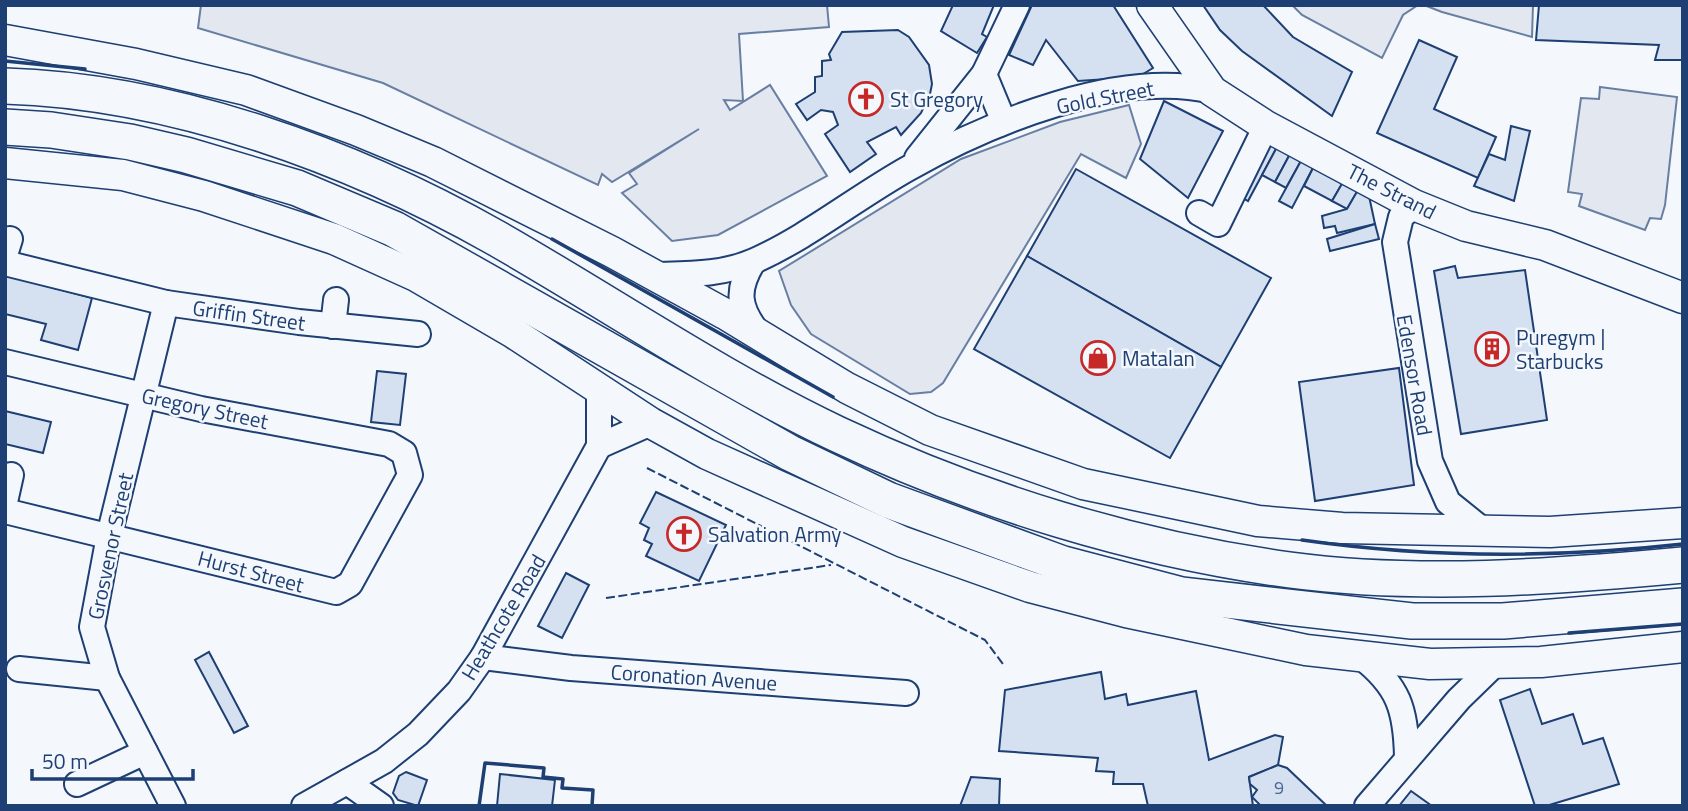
<svg xmlns="http://www.w3.org/2000/svg" width="1688" height="811" font-family="'Titillium Web',sans-serif">
	<style>
		.parking { fill: #e3e8f0; stroke: #687fa3; stroke-width: 2 }
		.building { fill: #d5e0f0; stroke: #1d3f73; stroke-width: 2 }
		.lines { fill: none; stroke-linecap: round; stroke-linejoin: round }
		.minor-casing { stroke: #1d3f73; stroke-width: 28 }
		.major-casing { stroke: #1d3f73; stroke-width: 33 }
		.highway-casing { stroke: #1d3f73; stroke-width: 38 }
		.minor { stroke: #f4f7fb; stroke-width: 24 }
		.major { stroke: #f4f7fb; stroke-width: 30 }
		.highway { stroke: #f4f7fb; stroke-width: 35 }
		.fence { stroke: #1d3f73; stroke-width: 2; stroke-dasharray: 9 3.5; stroke-linecap: butt }
		.wall { stroke: #1d3f73; stroke-width: 3.5 }
		.labels { text-anchor: middle; dominant-baseline: central; stroke-width: 5; stroke-linejoin: round; paint-order: stroke }
		.number-label { font-size: 18px; fill: #4b6792 }
		.street-label { font-size: 21px; fill: #1d3f73; stroke: #f4f7fb }
		.poi-label { font-size: 21px; fill: #1d3f73; stroke: #f4f7fb; text-anchor: start }
	</style>
	<rect width="100%" height="100%" fill="#f4f7fb"/>
	<g class="parking">
		<polygon points="201,5 827,5 829,27 739,34 743,101 724,100 730,110 770,85 827,176 718,235 672,241 622,193 637,184 629,173 699,129 612,182 602,174 598,185 383,83 198,28"/>
		<polygon points="1292,5 1418,5 1403,15 1382,58 1302,15"/>
		<polygon points="1424,5 1533,5 1532,37 1442,12"/>
		<polygon points="1600,87 1677,97 1665,205 1661,219 1650,218 1645,230 1579,206 1582,194 1568,192 1581,98 1599,99"/>
		<polygon points="1129,105 1141,144 1126,178 1081,154 943,383 931,392 910,394 811,334 791,305 779,271 961,159 1060,122"/>
	</g>
	<g class="building">
		<polygon points="953,5 994,5 982,34 987,37 977,53 941,31"/>
		<polygon points="1032,5 1113,5 1153,68 1138,77 1078,81 1046,40 1033,65 1009,55"/>
		<polygon points="1203,5 1263,5 1293,37 1352,72 1332,116 1242,51 1220,30"/>
		<polygon points="1539,5 1683,5 1683,60 1655,60 1659,45 1536,40"/>
		<polygon points="898,30 909,37 929,65 932,84 930,94 921,113 901,135 896,127 867,142 876,154 850,172 825,134 838,125 833,112 821,110 807,120 796,104 815,92 815,77 822,76 822,61 831,60 829,54 842,32"/>
		<polygon points="1419,40 1457,57 1434,109 1496,137 1478,178 1377,133"/>
		<polygon points="1164,101 1223,131 1188,198 1140,159"/>
		<polygon points="1511,126 1530,131 1514,201 1474,186 1489,154 1505,160"/>
		<polygon points="1265,141 1277,147 1248,201 1236,194"/>
		<polygon points="1277,147 1290,154 1275,182 1262,175"/>
		<polygon points="1290,154 1302,159 1286,188 1275,182"/>
		<polygon points="1302,159 1314,166 1292,208 1279,201"/>
		<polygon points="1314,166 1343,182 1332,201 1304,186"/>
		<polygon points="1076,169 1271,278 1221,367 1027,256"/>
		<polygon points="1343,182 1358,190 1347,209 1332,201"/>
		<polygon points="1358,190 1369,196 1375,224 1337,233 1335,226 1324,228 1322,216 1347,209"/>
		<polygon points="1375,224 1379,239 1330,251 1327,239"/>
		<polygon points="1027,256 1221,367 1170,458 974,349"/>
		<polygon points="1455,266 1458,278 1525,270 1547,420 1461,434 1434,271"/>
		<polygon points="5,275 92,298 78,350 41,340 46,324 5,314"/>
		<polygon points="1399,368 1414,485 1315,501 1299,382"/>
		<polygon points="377,371 406,374 400,425 371,422"/>
		<polygon points="5,411 51,422 43,453 5,444"/>
		<polygon points="656,492 726,525 699,581 646,556 652,544 644,540 649,528 640,523"/>
		<polygon points="566,573 589,585 562,638 538,626"/>
		<polygon points="209,652 248,726 234,733 195,660"/>
		<polygon points="1101,672 1105,699 1126,694 1128,705 1196,691 1209,760 1275,735 1283,737 1278,765 1249,777 1253,806 1148,806 1143,784 1113,784 1114,772 1096,771 1098,758 999,751 1005,690"/>
		<polygon points="1530,689 1542,724 1573,714 1583,744 1603,738 1619,784 1546,806 1535,806 1500,700"/>
		<polygon points="1278,765 1287,768 1327,806 1261,806 1252,797 1257,790 1250,784 1249,777"/>
		<polygon points="406,772 427,780 418,806 398,800 393,793 399,776"/>
		<polygon points="500,774 555,780 552,806 497,806"/>
		<polygon points="971,777 1000,779 999,806 960,806"/>
		<polygon points="1411,791 1432,806 1399,806"/>
	</g>
	<g class="lines">
		<g class="minor-casing">
			<g id="minor">
				<polyline points="984,74 1001,115 1000,124"/>
				<polyline points="917,158 984,74 1017,5"/>
				<polyline points="1414,205 1401,217 1395,242 1430,461 1448,502 1484,531"/>
				<polyline points="1199,213 1218,224 1266,126"/>
				<polyline points="5,255 10,239"/>
				<path d="M753,262C736,290 738,307 758,333"/>
				<polyline points="5,263 166,303 299,322 418,334"/>
				<path d="M654,275C688,274 722,275 754,261C808,237 857,197 909,168C989,123 1119,69 1212,91"/>
				<polyline points="166,303 109,536 92,627 107,678 173,806"/>
				<polyline points="333,326 336,300"/>
				<polyline points="5,362 201,409 389,444 404,453 410,475 350,584 336,592 5,511"/>
				<polyline points="599,446 651,423"/>
				<polyline points="5,502 11,475"/>
				<path d="M1360,656C1399,686 1406,710 1407,757"/>
				<polyline points="483,657 571,668 906,693"/>
				<polyline points="19,669 107,678"/>
				<polyline points="347,782 381,806"/>
				<polyline points="77,784 145,752"/>
				<polyline points="304,806 384,761 418,734 459,691 483,657 599,446 599,389"/>
				<polyline points="1367,806 1459,699 1495,664"/>
			</g>
		</g>
		<g class="major-casing">
			<g id="major">
				<polyline points="1152,5 1212,91 1266,126 1414,205 1466,226 1545,245 1683,298"/>
				<polyline points="5,40 136,64 246,90 356,130 433,162 612,252 725,314 847,388 930,430 1083,484 1258,521 1342,528 1550,532 1683,523"/>
				<polyline points="5,163 123,175 204,196 334,239 416,276 512,332 651,423 707,454 903,542 1030,587 1126,612 1306,650 1430,664 1541,662 1683,647"/>
			</g>
		</g>
		<g class="highway-casing">
			<g id="highway">
				<path d="M5,86C173,91 351,156 496,238C610,303 719,378 837,434C979,501 1135,549 1290,570C1419,587 1554,577 1683,565"/>
				<polyline points="5,127 51,130 130,142 186,155 297,188 394,229 790,453 888,500 1063,564 1181,595 1412,621 1503,621 1683,606"/>
			</g>
		</g>
		<use href="#minor" class="minor"/>
		<use href="#major" class="major"/>
		<use href="#highway" class="highway"/>
		<g class="fence">
			<polyline points="647,468 985,640 1003,664"/>
			<polyline points="606,598 831,565"/>
		</g>
		<g class="wall">
			<polyline points="5,61 85,69"/>
			<polyline points="552,239 833,397"/>
			<path d="M1302,540C1427,558 1557,558 1683,544"/>
			<polyline points="1569,633 1683,624"/>
			<polyline points="479,806 485,763 544,768 543,777 563,779 562,788 593,790 592,806"/>
		</g>
	</g>
	<defs>
		<g id="church-ring" transform="scale(1.75)"><circle r="9.5" fill="#f4f7fb" stroke="#c62828" stroke-width="1.5"/><path d="M-1.2-6h2.4v3.5h3.3v2.4h-3.3V6h-2.4V-.1h-3.3v-2.4h3.3Z" fill="#c62828"/></g>
		<g id="building-ring" transform="scale(1.75)"><circle r="9.5" fill="#f4f7fb" stroke="#c62828" stroke-width="1.5"/><path d="M-4-6H4V6H1V3H-1V6H-4ZM-2.5-4.3h1.7v1.8h-1.7ZM.8-4.3h1.7v1.8H.8ZM-2.5-1h1.7V.8h-1.7ZM.8-1h1.7V.8H.8Z" fill="#c62828"/></g>
		<g id="shop-ring" transform="scale(1.75)"><circle r="9.5" fill="#f4f7fb" stroke="#c62828" stroke-width="1.5"/><path d="M-5-2.5h2.3a2.7 3.5 0 0 1 5.4 0H5L5.5 6h-11ZM-1.5-2.5h3a1.5 2.3 0 0 0-3 0Z" fill="#c62828"/></g>
	</defs>
	<g fill-rule="evenodd">
		<use href="#church-ring" x="866" y="99"/>
		<use href="#building-ring" x="1492" y="349"/>
		<use href="#shop-ring" x="1098" y="358"/>
		<use href="#church-ring" x="684" y="534"/>
	</g>
	<g class="labels">
		<g class="number-label">
			<text x="1279" y="787">9</text>
		</g>
		<g class="street-label">
			<text transform="translate(1105 97) rotate(-11)">Gold Street</text>
			<text transform="translate(1392 191) rotate(27)">The Strand</text>
			<text transform="translate(249 315) rotate(8)">Griffin Street</text>
			<text transform="translate(1415 375) rotate(80)">Edensor Road</text>
			<text transform="translate(205 408) rotate(12)">Gregory Street</text>
			<text transform="translate(110 546) rotate(-78)">Grosvenor Street</text>
			<text transform="translate(251 571) rotate(15)">Hurst Street</text>
			<text transform="translate(503 617) rotate(-59)">Heathcote Road</text>
			<text transform="translate(694 677) rotate(4)">Coronation Avenue</text>
		</g>
		<g class="poi-label">
			<text x="890" y="99">St Gregory</text>
			<text x="1516" y="337">Puregym |<tspan x="1516" dy="24">Starbucks</tspan></text>
			<text x="1122" y="358">Matalan</text>
			<text x="708" y="534">Salvation Army</text>
		</g>
	</g>
	<rect width="1688" height="811" fill="none" stroke="#1d3f73" stroke-width="14"/>
	<path d="M32 769v10h161v-10" fill="none" stroke="#1d3f73" stroke-width="3.5"/>
	<text x="42" y="769" font-size="21" fill="#1d3f73" stroke="#f4f7fb" stroke-width="5" paint-order="stroke">50 m</text>
</svg>
